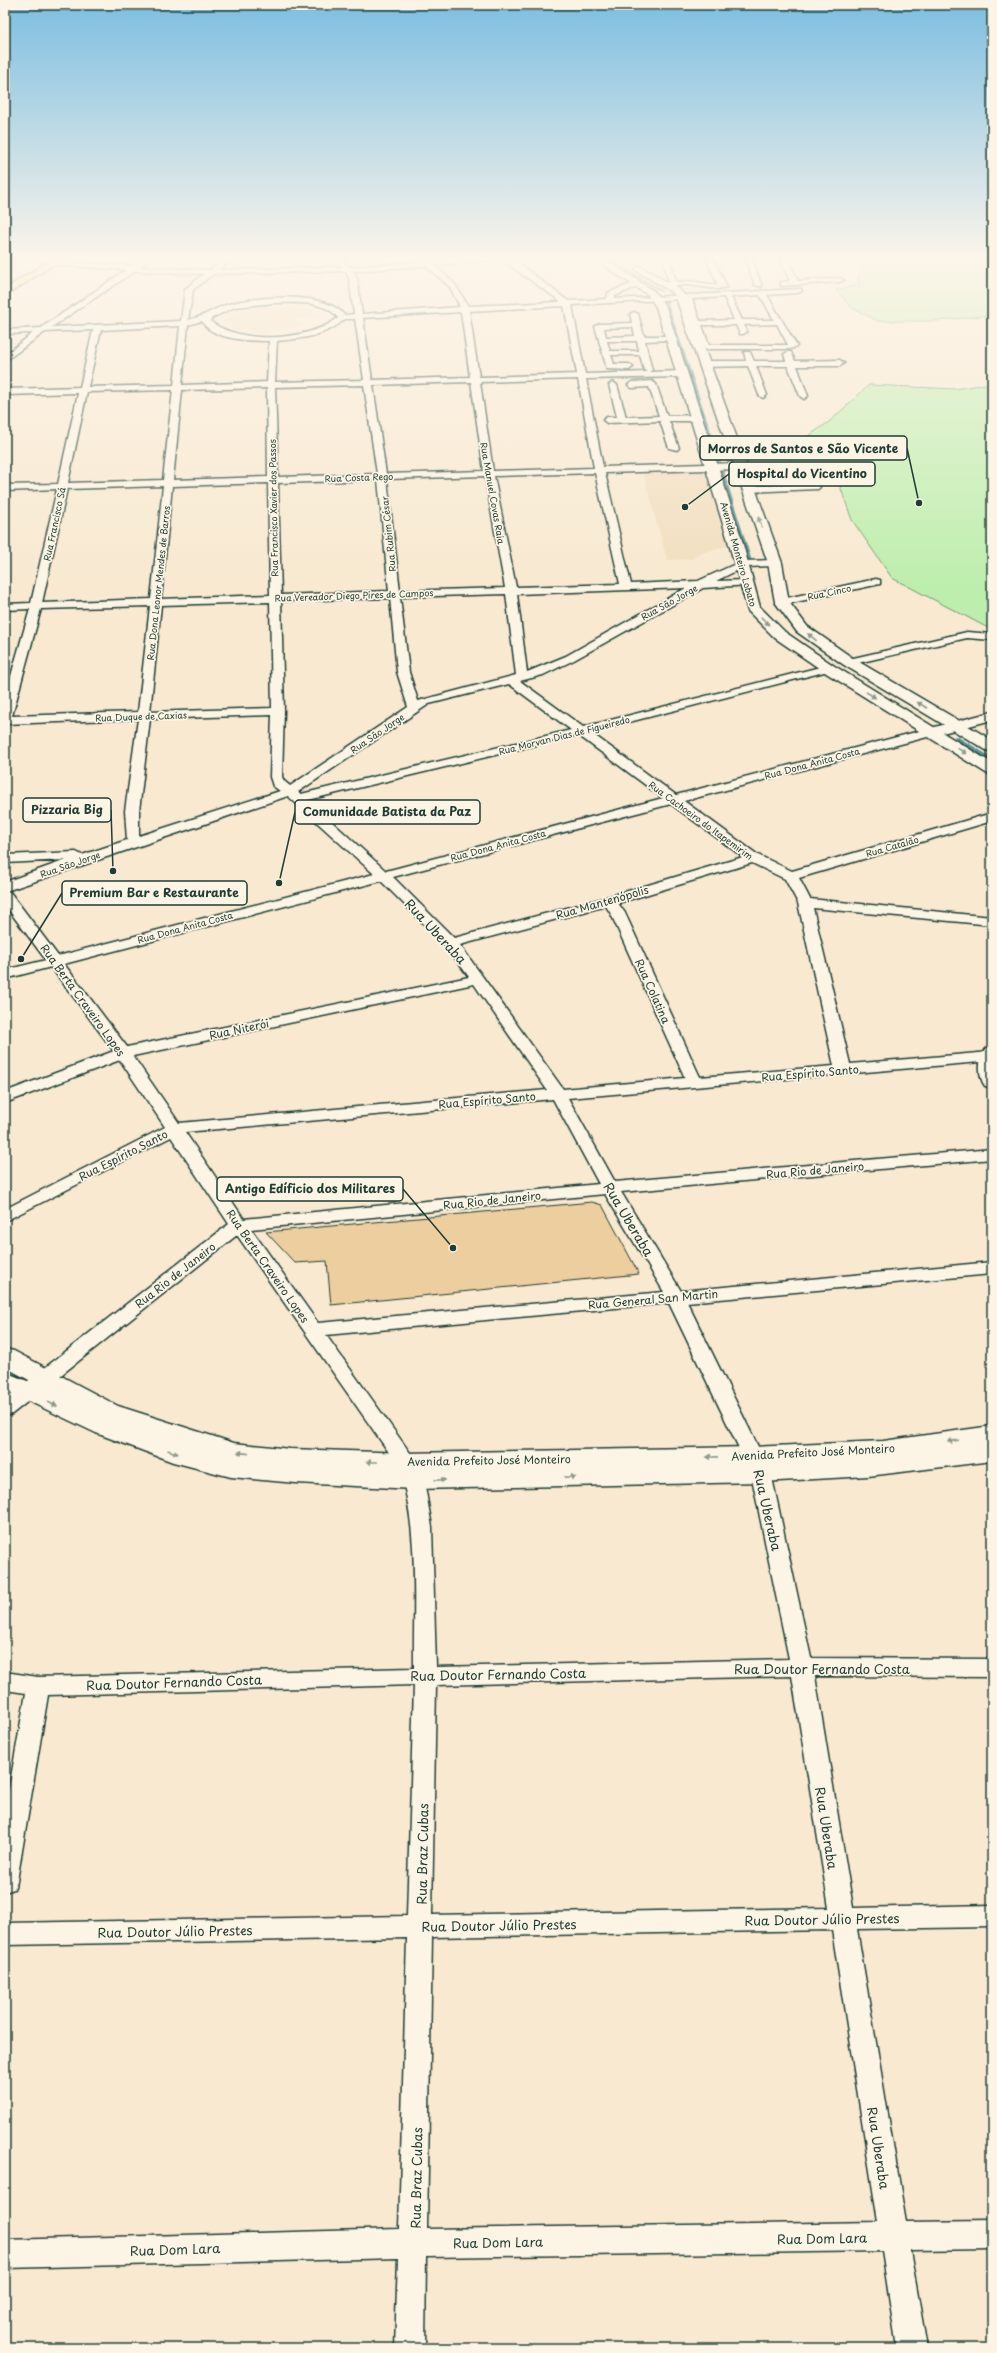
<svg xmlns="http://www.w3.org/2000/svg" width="997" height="2353" font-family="'Playpen Sans',sans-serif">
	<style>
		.built { fill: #f1debe }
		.green { fill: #bdeead; stroke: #6e9670 }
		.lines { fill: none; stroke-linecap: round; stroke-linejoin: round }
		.stream-far2 { stroke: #579395; stroke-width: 2.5 }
		.stream-far1 { stroke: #579395; stroke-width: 3 }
		.stream { stroke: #579395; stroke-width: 4 }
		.building { fill: #edce9f; stroke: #1f3d34 }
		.street-casing { stroke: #1f3d34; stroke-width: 3 }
		.secondary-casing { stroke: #1f3d34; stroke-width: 3 }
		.primary-casing { stroke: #1f3d34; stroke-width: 3 }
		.street { fill: #fcf5e5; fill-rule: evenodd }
		.secondary { fill: #fcf5e5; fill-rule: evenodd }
		.primary { fill: #fae180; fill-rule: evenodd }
		.oneway { fill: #8e998c }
		.labels { text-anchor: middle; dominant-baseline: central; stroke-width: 3.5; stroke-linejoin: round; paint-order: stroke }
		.far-street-label { font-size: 9px; fill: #1f3d34; stroke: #fcf5e5 }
		.street-label { font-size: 11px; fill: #1f3d34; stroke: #fcf5e5 }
		.near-street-label { font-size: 13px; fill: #1f3d34; stroke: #fcf5e5 }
		.leader { fill: none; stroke: #1f3d34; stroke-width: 1.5 }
		.callout-dot { fill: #1f3d34; stroke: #fcf5e5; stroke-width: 1.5 }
		.callout { fill: #fcf5e5; stroke: #1f3d34; stroke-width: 1.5 }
		.callout-label { font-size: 12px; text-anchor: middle; font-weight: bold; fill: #1f3d34 }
	</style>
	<rect width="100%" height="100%" fill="#f8e9d0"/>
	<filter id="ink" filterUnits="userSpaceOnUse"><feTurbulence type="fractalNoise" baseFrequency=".025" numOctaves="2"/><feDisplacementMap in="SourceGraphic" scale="8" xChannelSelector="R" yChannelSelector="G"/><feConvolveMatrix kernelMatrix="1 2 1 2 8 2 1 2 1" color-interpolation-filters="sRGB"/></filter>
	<g filter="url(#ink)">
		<g class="built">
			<polygon points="267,306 278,310 299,306 320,315 294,320 304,326 257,334 245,329 237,331 229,327 235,326 221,321 231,319 217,315"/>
			<polygon points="642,468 706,468 728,546 698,554 693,559 667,560"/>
		</g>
		<g class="green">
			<polygon points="851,256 992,256 992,315 936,321 878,321 852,308 836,290 859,285 858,276 867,272"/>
			<polygon points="992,383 992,630 892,578 852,520 840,486 812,479 789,458 795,445 829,422 869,385 955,389"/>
		</g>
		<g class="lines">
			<g class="stream-far2">
				<polyline points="605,256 661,291"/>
				<polyline points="665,298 711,436"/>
			</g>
			<polyline class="stream-far1" points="711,435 750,560"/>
			<polyline class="stream" points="956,738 992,760"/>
		</g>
		<polygon class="building" points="592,1202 602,1205 639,1274 331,1305 327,1261 295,1263 266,1232"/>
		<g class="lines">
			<g class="street-casing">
				<g id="street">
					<path d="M146,256H154L140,267L210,270L227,256H235L219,270L342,267L330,256H338L350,267L421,262L419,260L423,258L429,261L480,256H509L568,301L607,299L608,293L636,282H639V286L615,296V299L801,289L802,291L798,293L767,295L797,346L791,349H703L684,299L572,305L585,374L647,372L644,370L640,355H611L614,364H629L633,367L629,370L607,369L595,326L599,324L632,323L630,314L634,312L638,314L644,336H671L675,338L671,340L645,341L652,370L649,372L682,371L686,374L682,377L586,379L603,467L740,463L745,466L740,469L605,473L631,584L698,581L742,561L775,560L780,563L775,566L744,567L716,581L746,580L751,583L750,585L703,588L574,660L543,675L520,681L583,727L828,665L832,666L834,668L832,670L590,732L676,795L992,712V720L684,801L758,855L792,871L992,813V821L799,878L810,899L992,917V925L813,908L850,1064L990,1052L992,1053V1061L568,1098L615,1182L992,1149V1159L621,1192L681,1291L992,1262V1274L687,1302L771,1473L811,1658L992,1659V1677L815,1676L853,1908L992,1905V1927L857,1929L906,2222L992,2221V2249L910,2250L927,2348H897L882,2251L426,2257L425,2348H395L398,2258L5,2268V2240L399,2229L407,1938L5,1945V1923L407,1916L414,1685L48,1695L17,1881L14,1889L5,1892V1811L26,1693L5,1690V1672L38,1677L414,1668C413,1605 420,1522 397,1464L237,1235L12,1414L5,1416V1399L229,1224L171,1137L5,1221V1209L165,1127L120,1060L5,1103V1092L114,1051L51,967L5,979V970L46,960L5,905V882L66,860L5,863V855L76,852L82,855L127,840L125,811L138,719L5,724V697L30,609L5,610V604L31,603L57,489L5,491V485L58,484L78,393L5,395V389L80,387L93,330L45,332L5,361V355L33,333L5,334V330L41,328L126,270L54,265L50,263L51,261L132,266ZM500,259L556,298L560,302L468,306L455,284L434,265ZM426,266L450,287L460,307L362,314L357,278L353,271ZM135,271L204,274L185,289L181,321L52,327ZM346,271L349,278L354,314L344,315C327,291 255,296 229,304C215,308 203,317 188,320L193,290L213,274ZM760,295L774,320H742L731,297ZM724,297L734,320L700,321L692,299ZM275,303C294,303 325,300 338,318C309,341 239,345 210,321L212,318L235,307ZM564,306L577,374L479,377L469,311ZM461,312L470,377L372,380L363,318ZM345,319H355L364,380L275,382L277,341C301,339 327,336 345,319ZM202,321C211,340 251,341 269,341L267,382L182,385L188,325ZM777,324L788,345H709L702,325H736L740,334H743L747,332L744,325ZM180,326L174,385L88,387L101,330ZM633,327L635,336L606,337L604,328ZM607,341H637L639,351H610ZM578,379L594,468L493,471L480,382ZM471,382L484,471L386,474L373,385ZM364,385L377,474L278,477L275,387ZM267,388L268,477L173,480L182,390ZM173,390L163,480L68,483L87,392ZM595,473L620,584L516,587L494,476ZM485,476L505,588L400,591L387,479ZM378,480L389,591L281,595L278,483ZM268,483L270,595L161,599L172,486ZM163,486L151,599L42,603L67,489ZM686,588L566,656L527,672L517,594ZM506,594L516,675L418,701L409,672L400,597ZM390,598L397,672L408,707L290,786L284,781L282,777L284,711L281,601ZM270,602L272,708L150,712L161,605ZM150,606L138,712L12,716L41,609ZM509,684L571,730L301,794L298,792L429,704ZM272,715L270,777L273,786L280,791L139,836V811L150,719ZM578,735L663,798L386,871L308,800ZM288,796L374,874L58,956L10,892L6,891ZM671,804L743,857L604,898L454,938L393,877ZM752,863L785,879L798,903L834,1066L700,1077L625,913L618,903ZM381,881L446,946L469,977L127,1047L64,964ZM606,906L611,914L685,1078L563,1089L460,945ZM474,984L547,1090L179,1123L133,1056ZM553,1099L599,1184L244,1219L185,1132ZM605,1194L664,1292L318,1323L251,1229ZM669,1303L751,1473L789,1659L436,1667L432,1527L425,1486L413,1457L326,1335ZM792,1676L829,1908L432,1915L436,1685ZM832,1930L878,2222L427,2229L432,1937Z"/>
					<polygon points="662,256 669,256 676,282 688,281 718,285 705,256 712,256 727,287 718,289 688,285 662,287 662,283 669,282"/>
					<polygon points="744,256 751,256 762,287 755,285"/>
					<polygon points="779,256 786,256 798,281 840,278 844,280 840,282 781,286 781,282 790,281"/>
					<polygon points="744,352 750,352 754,361 786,361 784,354 788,352 791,352 795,361 840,360 844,363 840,366 797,366 808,396 804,399 800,396 788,366 756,366 767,395 763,398 759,395 748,366 704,367 700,364 704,361 746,361"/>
					<polygon points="652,381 656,384 667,416 697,415 701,418 697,421 669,421 679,448 677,450 669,448 660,421 607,423 603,420 607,417 617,417 609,385 613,382 617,385 626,417 659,416 649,387 632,388 628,385 632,382"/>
					<polygon points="815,484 820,487 818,489 748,492 743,489 748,486"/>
					<polygon points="876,579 880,580 880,584 782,605 777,602 782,599"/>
					<polygon points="967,632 992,634 992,640 967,638 849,665 843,662 849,659"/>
				</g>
			</g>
			<g class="secondary-casing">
				<g id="secondary">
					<polygon points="589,256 600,256 654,291 666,307 741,537 760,607 785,632 833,665 992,763 992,775 986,773 823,671 775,638 748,611 727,537 656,307 648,295"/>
					<polygon points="640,266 679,289 686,297 782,563 789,602 807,626 854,659 992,740 992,752 986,750 844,665 797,632 775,602 768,563 676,298 673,293 637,271 635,269"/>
					<path d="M992,1047V1088L985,1086C978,1077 978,1058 985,1049Z"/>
					<polygon points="5,1349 14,1351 118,1406 234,1443 290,1449 406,1453 754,1447 883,1441 992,1426 992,1461 868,1476 761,1482 414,1489 296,1483 231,1477 173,1462 96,1433 5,1390 5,1372 42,1387 5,1367"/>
				</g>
			</g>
			<g class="primary-casing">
				<polygon id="primary" points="56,256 67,256 5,296 5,289"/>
			</g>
			<use href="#street" class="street"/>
			<use href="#secondary" class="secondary"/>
			<use href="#primary" class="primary"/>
		</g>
		<defs><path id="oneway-solid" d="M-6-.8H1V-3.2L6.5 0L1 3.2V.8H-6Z"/></defs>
		<g class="oneway">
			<use href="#oneway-solid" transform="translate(760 522) rotate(-110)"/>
			<use href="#oneway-solid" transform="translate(765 621) rotate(45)"/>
			<use href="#oneway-solid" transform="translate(812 637) rotate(-141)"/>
			<use href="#oneway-solid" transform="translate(871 695) rotate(32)"/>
			<use href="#oneway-solid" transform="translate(922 705) rotate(-149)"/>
			<use href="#oneway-solid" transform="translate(962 751) rotate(31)"/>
			<use href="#oneway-solid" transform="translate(52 1404) rotate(24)"/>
			<use href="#oneway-solid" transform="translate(953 1441) rotate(172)"/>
			<use href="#oneway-solid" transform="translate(173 1452) rotate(20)"/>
			<use href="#oneway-solid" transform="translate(243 1453) rotate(-174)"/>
			<use href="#oneway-solid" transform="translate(712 1457) rotate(179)"/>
			<use href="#oneway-solid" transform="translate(372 1462) rotate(-180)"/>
			<use href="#oneway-solid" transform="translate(570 1477) rotate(-1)"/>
			<use href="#oneway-solid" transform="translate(440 1480) rotate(-1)"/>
		</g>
	</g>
	<linearGradient id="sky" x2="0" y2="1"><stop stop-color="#7dbee1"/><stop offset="0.44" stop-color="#fcf5ea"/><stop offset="1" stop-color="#fcf5ea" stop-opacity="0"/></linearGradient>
	<rect width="997" height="586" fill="url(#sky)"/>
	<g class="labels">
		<g class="far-street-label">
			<text transform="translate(359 477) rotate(-2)">Rua Costa Rego</text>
			<text transform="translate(493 493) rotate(80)">Rua Manuel Covas Raia</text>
			<text transform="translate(273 508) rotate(-91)">Rua Francisco Xavier dos Passos</text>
			<text transform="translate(54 524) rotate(-78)">Rua Francisco Sá</text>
			<text transform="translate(388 534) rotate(-96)">Rua Rubim César</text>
			<text transform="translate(739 554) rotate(74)">Avenida Monteiro Lobato</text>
			<text transform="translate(158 583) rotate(-84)">Rua Dona Leonor Mendes de Barros</text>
			<text transform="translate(829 592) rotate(-12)">Rua Cinco</text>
			<text transform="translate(354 595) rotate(-2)">Rua Vereador Diego Pires de Campos</text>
			<text transform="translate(669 602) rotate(-29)">Rua São Jorge</text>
			<text transform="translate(141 716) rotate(-2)">Rua Duque de Caxias</text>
			<text transform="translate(377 733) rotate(-34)">Rua São Jorge</text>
			<text transform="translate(564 735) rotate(-14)">Rua Morvan Dias de Figueiredo</text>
			<text transform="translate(812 763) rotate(-15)">Rua Dona Anita Costa</text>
			<text transform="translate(701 820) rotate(36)">Rua Cachoeiro do Itapemirim</text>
			<text transform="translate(498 845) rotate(-15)">Rua Dona Anita Costa</text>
			<text transform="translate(892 846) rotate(-16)">Rua Catalão</text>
			<text transform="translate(70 864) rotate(-19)">Rua São Jorge</text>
			<text transform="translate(185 927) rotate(-15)">Rua Dona Anita Costa</text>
		</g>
		<g class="street-label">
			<text transform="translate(602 902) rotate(-16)">Rua Mantenópolis</text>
			<text transform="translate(653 991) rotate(66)">Rua Colatina</text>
			<text transform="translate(83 1000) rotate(54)">Rua Berta Craveiro Lopes</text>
			<text transform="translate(239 1029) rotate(-12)">Rua Niterói</text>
			<text transform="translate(810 1073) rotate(-5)">Rua Espírito Santo</text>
			<text transform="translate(487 1100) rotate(-5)">Rua Espírito Santo</text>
			<text transform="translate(123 1155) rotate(-27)">Rua Espírito Santo</text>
			<text transform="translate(815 1170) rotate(-5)">Rua Rio de Janeiro</text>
			<text transform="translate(492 1200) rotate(-6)">Rua Rio de Janeiro</text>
			<text transform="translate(268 1266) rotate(55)">Rua Berta Craveiro Lopes</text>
			<text transform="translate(175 1275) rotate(-38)">Rua Rio de Janeiro</text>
			<text transform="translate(653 1299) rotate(-5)">Rua General San Martin</text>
			<text transform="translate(813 1452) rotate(-3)">Avenida Prefeito José Monteiro</text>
			<text transform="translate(489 1460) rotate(-1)">Avenida Prefeito José Monteiro</text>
		</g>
		<g class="near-street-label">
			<text transform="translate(436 931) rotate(47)">Rua Uberaba</text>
			<text transform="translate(629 1219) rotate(59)">Rua Uberaba</text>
			<text transform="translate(768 1510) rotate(77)">Rua Uberaba</text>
			<text x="822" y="1668">Rua Doutor Fernando Costa</text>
			<text transform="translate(498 1674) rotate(-1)">Rua Doutor Fernando Costa</text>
			<text transform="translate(174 1682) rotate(-2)">Rua Doutor Fernando Costa</text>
			<text transform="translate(827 1828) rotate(81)">Rua Uberaba</text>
			<text transform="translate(422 1854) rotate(-89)">Rua Braz Cubas</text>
			<text transform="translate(822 1919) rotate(-1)">Rua Doutor Júlio Prestes</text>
			<text transform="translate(499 1925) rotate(-1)">Rua Doutor Júlio Prestes</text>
			<text transform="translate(175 1931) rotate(-1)">Rua Doutor Júlio Prestes</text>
			<text transform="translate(879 2148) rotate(81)">Rua Uberaba</text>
			<text transform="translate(416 2178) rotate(-89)">Rua Braz Cubas</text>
			<text transform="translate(822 2238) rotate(-1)">Rua Dom Lara</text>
			<text transform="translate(498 2242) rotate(-1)">Rua Dom Lara</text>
			<text transform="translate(175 2249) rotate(-2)">Rua Dom Lara</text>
		</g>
	</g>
	<path class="leader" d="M919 503L907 448M685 507L729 474M113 871L111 810M279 883L295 812M21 959L62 893M453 1248L403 1189"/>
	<g class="callout-dot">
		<circle cx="919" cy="503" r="4"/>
		<circle cx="685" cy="507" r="4"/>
		<circle cx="113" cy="871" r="4"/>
		<circle cx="279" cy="883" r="4"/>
		<circle cx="21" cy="959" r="4"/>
		<circle cx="453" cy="1248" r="4"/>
	</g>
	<g class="callout">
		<rect x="700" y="436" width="207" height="24" rx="4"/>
		<rect x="729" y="462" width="146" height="24" rx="4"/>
		<rect x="23" y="798" width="88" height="24" rx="4"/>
		<rect x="295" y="800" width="185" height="24" rx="4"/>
		<rect x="62" y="881" width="185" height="24" rx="4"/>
		<rect x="217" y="1177" width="186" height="24" rx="4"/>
	</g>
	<g class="callout-label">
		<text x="803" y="453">Morros de Santos e São Vicente</text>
		<text x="802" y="478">Hospital do Vicentino</text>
		<text x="67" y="814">Pizzaria Big</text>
		<text x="387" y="816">Comunidade Batista da Paz</text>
		<text x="154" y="897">Premium Bar e Restaurante</text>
		<text x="310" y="1193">Antigo Edíficio dos Militares</text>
	</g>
	<rect width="997" height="2353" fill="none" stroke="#fcf5e5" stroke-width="20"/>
	<rect x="10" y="10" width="977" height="2333" fill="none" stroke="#1f3d34" stroke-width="1.5" filter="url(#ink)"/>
</svg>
